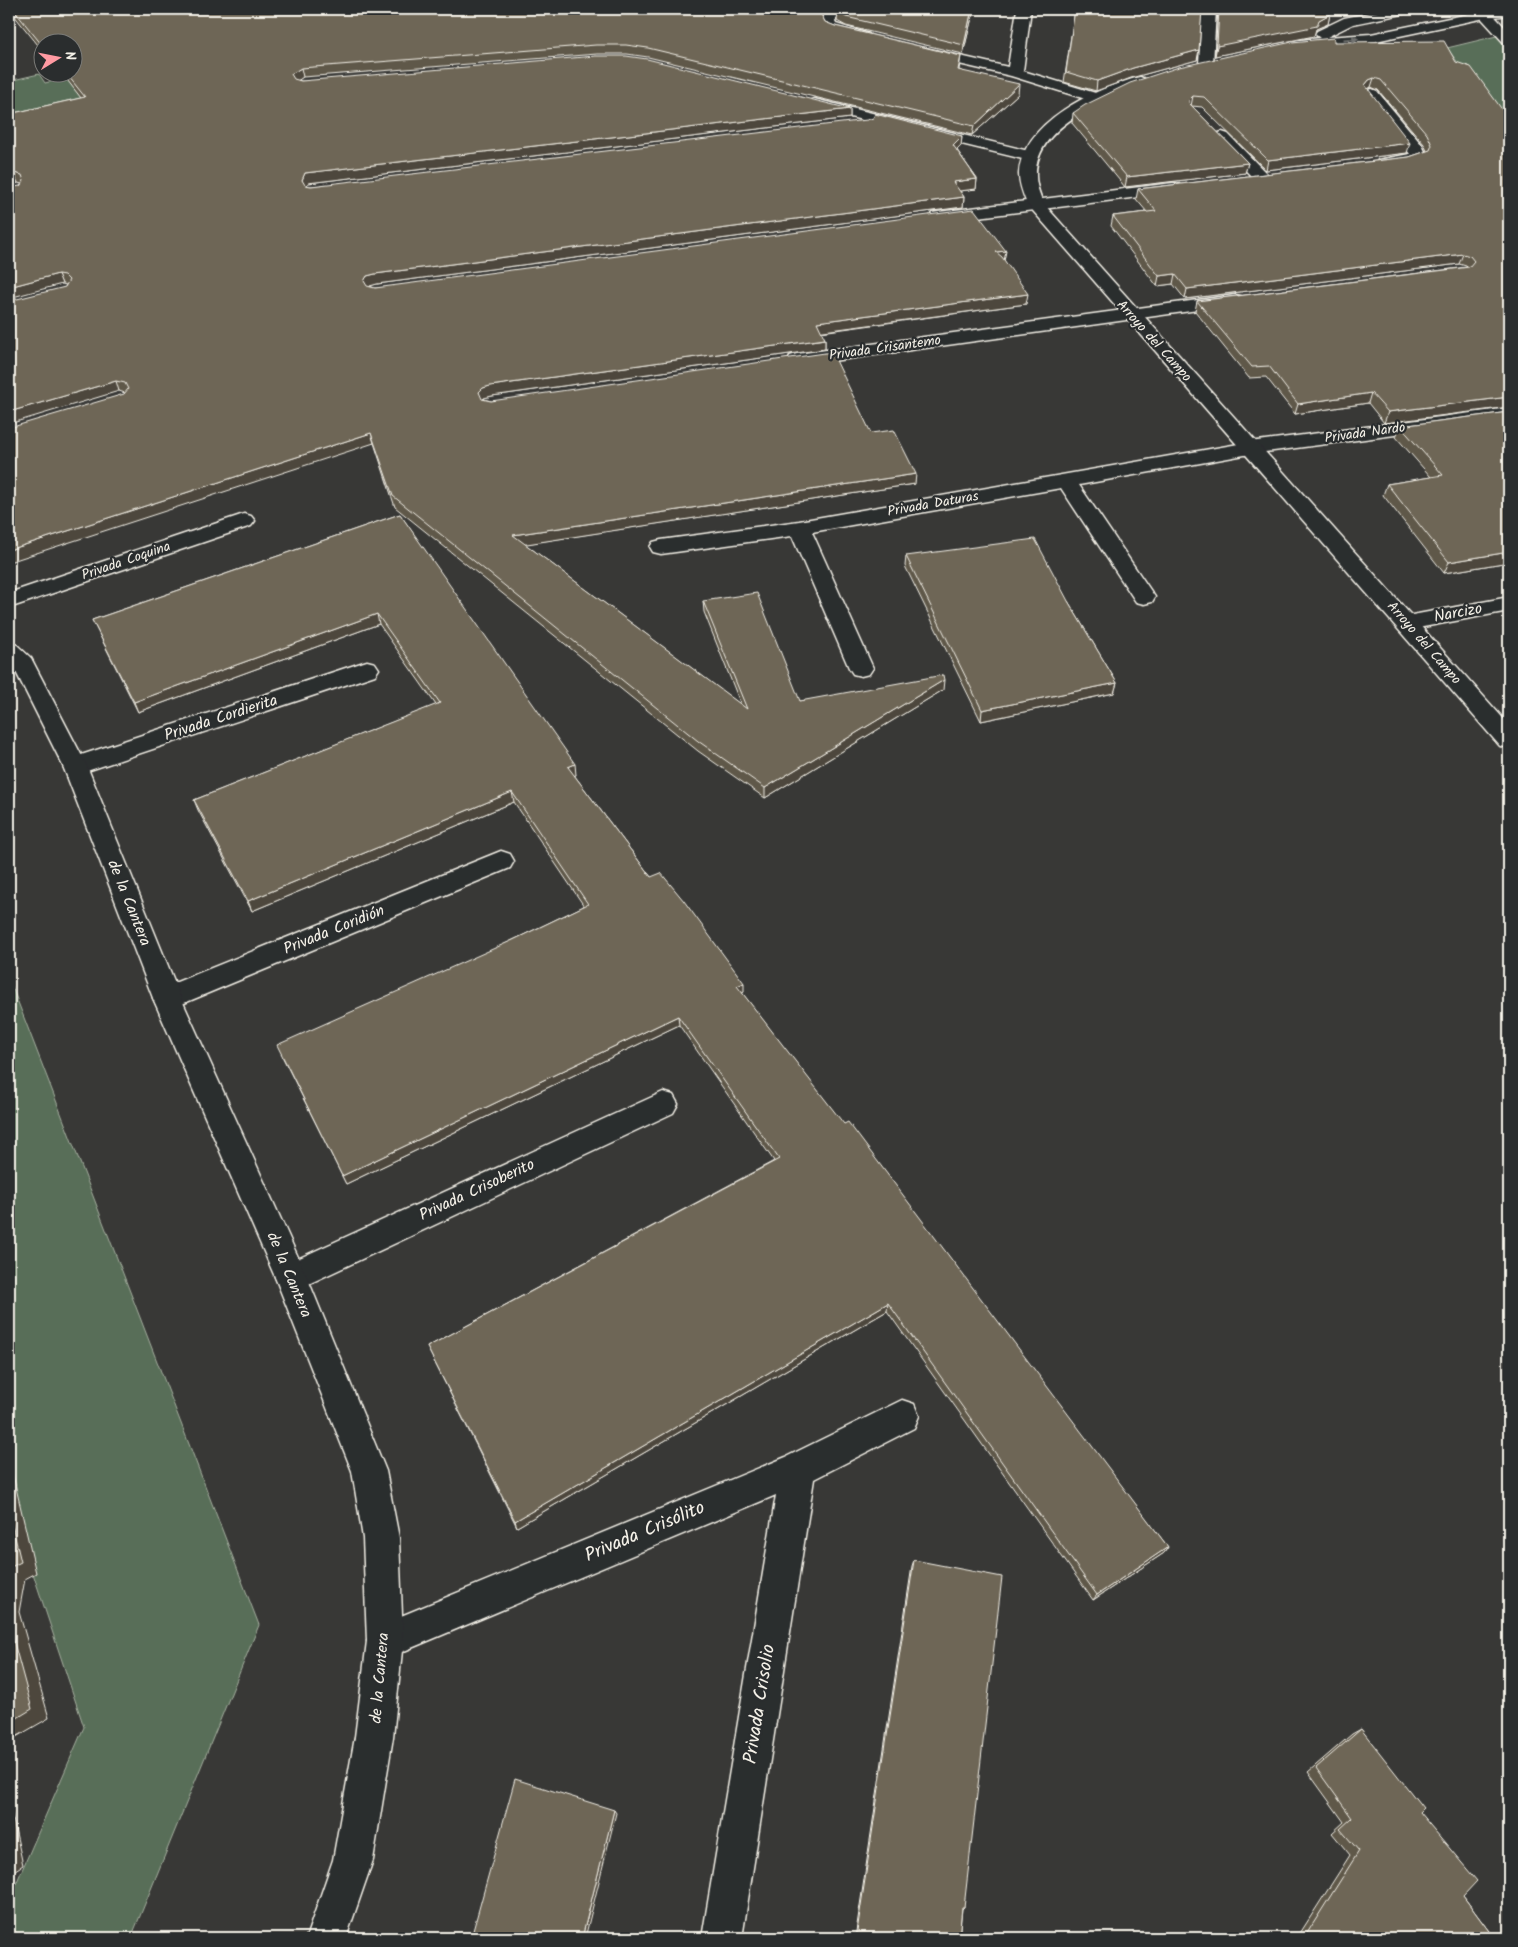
<svg xmlns="http://www.w3.org/2000/svg" width="1518" height="1947" font-family="Kalam,sans-serif">
	<style>
		.green { fill: #586e59; stroke: #a6b0a0 }
		.lines { fill: none; stroke-linecap: round; stroke-linejoin: round }
		.minor-casing { stroke: #f4f1e8; stroke-width: 3 }
		.tertiary-casing { stroke: #f4f1e8; stroke-width: 3 }
		.minor { fill: #2a2d2e; fill-rule: evenodd }
		.tertiary { fill: #2a2d2e; fill-rule: evenodd }
		.wall { fill: #5f584a; stroke: #f4f1e8 }
		.shaded-wall { fill: #4d473c; stroke: #f4f1e8 }
		.building { fill: #6e6656; stroke: #f4f1e8 }
		.oneway { fill: #71726f }
		.labels { text-anchor: middle; dominant-baseline: central; stroke-width: 4.5; stroke-linejoin: round; paint-order: stroke }
		.far-street-label { font-size: 14px; fill: #f4f1e8; stroke: #2a2d2e }
		.street-label { font-size: 16px; fill: #f4f1e8; stroke: #2a2d2e }
		.near-street-label { font-size: 19px; fill: #f4f1e8; stroke: #2a2d2e }
	</style>
	<rect width="100%" height="100%" fill="#383836"/>
	<filter id="ink" filterUnits="userSpaceOnUse"><feTurbulence type="fractalNoise" baseFrequency=".02" numOctaves="2"/><feDisplacementMap in="SourceGraphic" scale="10" xChannelSelector="R" yChannelSelector="G"/><feConvolveMatrix kernelMatrix="1 2 1 2 8 2 1 2 1" color-interpolation-filters="sRGB"/></filter>
	<g filter="url(#ink)">
		<g class="green">
			<polygon points="1509,33 1509,131 1447,48"/>
			<polygon points="91,72 82,102 9,115 9,81 39,74 45,83"/>
			<polygon points="9,979 259,1625 131,1938 9,1938 9,1900 84,1727 9,1501"/>
		</g>
		<g class="lines">
			<g class="minor-casing">
				<g id="minor">
					<polygon points="826,9 840,9 835,22 836,24 869,34 871,37 869,40 864,41 826,30 821,22"/>
					<polygon points="1017,9 1031,9 1023,71 1102,95 1105,98 1102,101 1092,101 1011,76 920,55 918,52 920,49 925,48 1008,67"/>
					<polygon points="1202,9 1216,9 1213,64 1211,67 1201,67 1199,64"/>
					<polygon points="1473,9 1488,9 1509,32 1509,44 1504,43"/>
					<path d="M1372,89L1377,91L1422,145L1427,156C1421,164 1388,169 1378,166L1376,163L1378,160L1410,154L1364,94L1367,91Z"/>
					<polygon points="814,99 1037,153 1039,156 1037,159 1031,161 809,107 806,104 809,101"/>
					<polygon points="1222,132 1228,134 1267,174 1269,177 1267,180 1255,180 1216,140 1214,137 1216,134"/>
					<polygon points="1173,183 1179,184 1181,188 1179,192 938,222 932,221 930,217 932,213 938,212"/>
					<polygon points="1235,295 1241,296 1244,300 1241,304 797,366 790,364 788,360 790,356 797,354"/>
					<polygon points="1509,408 1509,420 1250,454 1079,485 1155,597 1152,602 1144,604 1136,602 1061,488 812,532 873,668 869,674 861,676 853,674 849,668 792,536 661,554 653,552 650,547 653,542 661,540 799,521 1250,442"/>
					<polygon points="244,514 251,516 255,521 251,526 9,608 9,593"/>
					<polygon points="1509,597 1509,611 1407,630 1399,628 1396,623 1399,618 1407,616"/>
					<polygon points="367,661 375,663 379,669 375,675 75,775 66,772 63,766 66,760"/>
					<polygon points="501,851 510,854 514,861 510,868 177,1006 167,1009 157,1006 153,998 157,990"/>
					<polygon points="663,1092 673,1095 678,1104 673,1113 302,1287 291,1292 280,1287 275,1277 280,1267"/>
					<polygon points="902,1400 914,1404 919,1416 914,1428 814,1479 742,1938 702,1938 776,1495 385,1659 372,1654 367,1641 372,1628 786,1457"/>
				</g>
			</g>
			<g class="tertiary-casing">
				<g id="tertiary">
					<polygon points="1388,9 1414,9 1412,12 1353,24 1327,37 1371,34 1493,9 1509,9 1509,15 1485,18 1371,42 1296,48 1291,47 1289,44 1291,41 1320,38 1315,34 1317,31 1344,18"/>
					<path d="M1140,77L1145,79L1148,82L1145,85C1106,98 1034,126 1036,176C1036,186 1040,194 1043,203L1509,725V748L1500,746L1027,204C1023,194 1019,184 1019,174C1022,121 1096,88 1140,77Z"/>
					<polygon points="9,642 17,645 31,658 87,766 181,998 307,1277 386,1471 399,1538 403,1641 393,1737 373,1860 346,1938 306,1938 333,1860 355,1737 367,1641 363,1538 352,1471 275,1277 153,998 63,766 14,668 9,663"/>
				</g>
			</g>
			<use href="#minor" class="minor"/>
			<use href="#tertiary" class="tertiary"/>
		</g>
		<g class="wall">
			<polygon points="9,9 824,9 822,16 825,22 835,26 961,56 959,70 1018,94 972,135 648,57 627,54 597,54 303,77 298,80 301,81 850,109 850,118 308,183 307,185 311,186 962,136 961,146 957,150 977,179 976,189 960,191 964,197 963,207 377,284 369,286 375,288 1004,260 1026,304 821,332 825,339 825,349 492,396 484,398 484,399 491,401 871,433 915,484 525,544 741,705 704,612 703,601 800,701 943,690 765,798 698,751 395,507 374,443 124,394 125,393 119,391 65,287 66,285 62,284 20,186 22,184 18,183 9,186 9,114 81,98 61,72 72,72 42,42 42,50"/>
			<polygon points="839,9 974,9 963,54 846,26 837,21 838,12"/>
			<polygon points="1075,9 1199,50 1197,60 1131,78 1096,91 1064,82"/>
			<polygon points="1218,9 1330,9 1330,14 1328,24 1316,29 1314,36 1215,56"/>
			<polygon points="1334,42 1456,62 1509,119 1509,407 1384,423 1368,403 1295,414 1266,377 1249,378 1195,311 1197,301 1467,267 1466,266 1459,264 1185,299 1173,284 1157,286 1111,226 1113,216 1147,212 1136,199 1138,189 1409,157 1427,151 1424,144 1378,90 1371,87 1368,89 1407,153 1266,170 1202,107 1192,106 1248,163 1245,173 1125,187 1072,123 1073,113"/>
			<polygon points="1509,412 1509,562 1444,573 1383,495 1387,484 1431,477 1396,437 1400,426"/>
			<polygon points="400,514 576,775 574,775 651,877 744,992 742,993 1168,1547 1164,1553 1093,1600 887,1311 517,1527 427,1347 774,1161 679,1025 346,1184 281,1054 513,940 584,906 514,802 252,911 198,810 194,800 436,705 379,624 138,712 92,620"/>
			<polygon points="906,556 1068,601 1117,683 1114,693 981,721 905,566"/>
			<polygon points="914,1560 964,1907 962,1909 959,1938 855,1938 912,1566"/>
			<polygon points="1361,1729 1419,1812 1463,1896 1494,1938 1297,1938 1350,1855 1332,1833 1344,1822 1308,1772 1352,1734"/>
		</g>
		<g class="shaded-wall">
			<polygon points="821,9 824,9 819,21 820,12"/>
			<polygon points="972,9 974,9 963,54 964,45"/>
			<polygon points="1330,14 1328,24 1316,29 1314,36 1215,56 1217,46 1319,20"/>
			<polygon points="1199,50 1197,60 1131,78 1096,91 1097,81 1133,68"/>
			<polygon points="301,68 303,77 293,84 291,74"/>
			<polygon points="1374,78 1371,87 1366,90 1365,85 1369,80"/>
			<polygon points="1019,84 1018,94 972,135 974,126"/>
			<polygon points="1193,96 1191,106 1187,110 1189,100"/>
			<polygon points="850,109 850,118 308,183 304,190 302,180 305,173"/>
			<polygon points="962,136 961,146 952,155 953,145"/>
			<polygon points="1410,143 1407,153 1266,170 1268,160"/>
			<polygon points="1248,163 1245,173 1125,187 1127,177"/>
			<polygon points="14,173 18,183 9,186 9,174"/>
			<polygon points="977,179 976,189 952,192 953,182"/>
			<polygon points="964,197 963,207 377,284 370,286 366,291 364,281 367,276 375,274"/>
			<polygon points="1006,251 1004,261 996,252"/>
			<polygon points="1463,254 1459,264 1185,299 1187,289"/>
			<polygon points="58,274 62,284 9,298 9,287"/>
			<polygon points="1175,274 1173,284 1157,286 1159,276"/>
			<polygon points="1028,294 1026,304 816,332 817,322"/>
			<polygon points="825,339 825,349 492,396 484,398 480,403 479,392 483,388 490,386"/>
			<polygon points="116,381 119,391 9,424 9,412"/>
			<polygon points="1371,393 1368,403 1295,414 1298,404"/>
			<polygon points="1509,397 1509,407 1384,423 1388,412"/>
			<polygon points="371,433 374,443 9,562 9,550"/>
			<polygon points="916,474 915,484 514,546 513,535"/>
			<polygon points="1509,552 1509,562 1444,573 1449,562"/>
			<polygon points="377,614 379,624 138,712 134,702"/>
			<polygon points="944,680 943,690 765,798 765,788"/>
			<polygon points="1117,683 1114,693 981,721 982,710"/>
			<polygon points="575,764 576,775 569,777 568,767"/>
			<polygon points="512,792 514,802 252,911 248,901"/>
			<polygon points="744,983 744,992 737,996 737,986"/>
			<polygon points="678,1016 679,1025 346,1184 342,1176"/>
			<polygon points="888,1303 887,1311 517,1527 515,1521"/>
			<polygon points="9,1458 36,1573 25,1579 19,1612 49,1718 9,1741"/>
			<polygon points="1168,1547 1164,1553 1093,1600 1097,1595"/>
			<polygon points="9,1801 23,1865 9,1874"/>
			<polygon points="614,1810 616,1813 585,1938 582,1938"/>
		</g>
		<g class="building">
			<polygon points="13,9 821,9 820,12 825,22 835,26 961,56 958,70 1019,84 974,126 648,48 626,45 596,45 301,68 291,74 294,79 301,81 596,56 626,56 647,59 850,109 305,173 302,180 305,185 311,186 867,120 873,118 875,114 962,136 953,145 977,179 953,182 964,197 375,274 367,276 364,281 367,286 375,288 974,209 1006,251 996,252 1002,257 1028,294 817,322 825,339 490,386 483,388 479,392 482,399 491,401 832,352 871,433 894,430 916,474 513,535 747,709 703,601 757,593 800,701 943,675 944,680 765,788 698,741 393,496 371,433 9,550 9,428 124,394 128,389 125,383 116,381 9,412 9,301 65,287 69,280 64,275 58,274 9,287 9,188 20,186 24,181 22,175 14,173 9,174 9,114 85,97 65,72 72,72 72,42 42,42 42,45"/>
			<polygon points="839,9 972,9 964,45 846,17 838,12"/>
			<polygon points="1075,9 1202,9 1199,50 1133,68 1097,81 1066,72"/>
			<polygon points="1219,9 1330,9 1330,14 1319,20 1317,26 1217,46"/>
			<polygon points="1334,38 1334,42 1444,41 1456,62 1471,67 1509,119 1509,134 1507,134 1509,137 1509,397 1388,412 1371,393 1298,404 1269,366 1252,367 1197,301 1469,267 1474,261 1470,256 1463,254 1187,289 1175,274 1159,276 1113,216 1156,211 1138,189 1409,157 1430,150 1432,145 1427,134 1381,80 1374,78 1369,80 1365,85 1410,143 1268,160 1204,97 1193,96 1189,100 1189,103 1248,163 1127,177 1073,113 1085,105 1130,83 1179,67 1292,42"/>
			<polygon points="1509,412 1509,552 1449,562 1387,484 1443,475 1400,426"/>
			<polygon points="400,514 575,764 568,767 651,877 661,873 684,901 744,983 737,986 844,1124 848,1122 1168,1547 1097,1595 888,1303 515,1521 427,1347 779,1159 678,1016 342,1176 277,1045 513,940 588,904 512,792 248,901 194,800 440,703 377,614 134,702 92,620"/>
			<polygon points="1035,539 1068,601 1117,683 982,710 906,556"/>
			<polygon points="9,1512 21,1562 9,1568 9,1569"/>
			<polygon points="914,1560 1002,1577 964,1907 962,1907 959,1938 856,1938"/>
			<polygon points="9,1624 32,1709 9,1723"/>
			<polygon points="1361,1729 1423,1808 1419,1812 1477,1881 1463,1896 1494,1938 1304,1938 1359,1851 1340,1829 1352,1818 1316,1768"/>
			<polygon points="515,1779 614,1810 582,1938 471,1938"/>
		</g>
		<defs><path id="oneway-solid" d="M-6-.8H1V-3.2L6.5 0L1 3.2V.8H-6Z" transform="scale(1.25)"/></defs>
		<use class="oneway" href="#oneway-solid" transform="translate(1351 39) rotate(-4)"/>
	</g>
	<g class="labels">
		<g class="far-street-label">
			<text transform="translate(1154 341) rotate(48)">Arroyo del Campo</text>
			<text transform="translate(885 348) rotate(-8)">Privada Crisantemo</text>
			<text transform="translate(1365 433) rotate(-8)">Privada Nardo</text>
			<text transform="translate(933 504) rotate(-10)">Privada Daturas</text>
			<text transform="translate(126 561) rotate(-19)">Privada Coquina</text>
			<text transform="translate(1424 643) rotate(49)">Arroyo del Campo</text>
		</g>
		<g class="street-label">
			<text transform="translate(1458 613) rotate(-11)">Narcizo</text>
			<text transform="translate(221 718) rotate(-18)">Privada Cordierita</text>
			<text transform="translate(129 903) rotate(68)">de la Cantera</text>
			<text transform="translate(334 930) rotate(-22)">Privada Coridión</text>
			<text transform="translate(477 1190) rotate(-25)">Privada Crisoberito</text>
			<text transform="translate(289 1275) rotate(67)">de la Cantera</text>
			<text transform="translate(380 1678) rotate(-85)">de la Cantera</text>
		</g>
		<g class="near-street-label">
			<text transform="translate(645 1532) rotate(-23)">Privada Crisólito</text>
			<text transform="translate(760 1704) rotate(-81)">Privada Crisolio</text>
		</g>
	</g>
	<rect width="1518" height="1947" fill="none" stroke="#2a2d2e" stroke-width="30"/>
	<rect x="15" y="15" width="1488" height="1917" fill="none" stroke="#f4f1e8" stroke-width="2" filter="url(#ink)"/>
	<g transform="translate(58 58) rotate(80)"><circle r="24" fill="#2a2d2e" stroke="#7b7b78"/>
	<path d="M0-4L9 19L0 12L-9 19Z" fill="#ff9aa2"/>
	<text y="-8" font-size="14" font-weight="bold" text-anchor="middle" fill="#f4f1e8">N</text>
	</g>
</svg>
